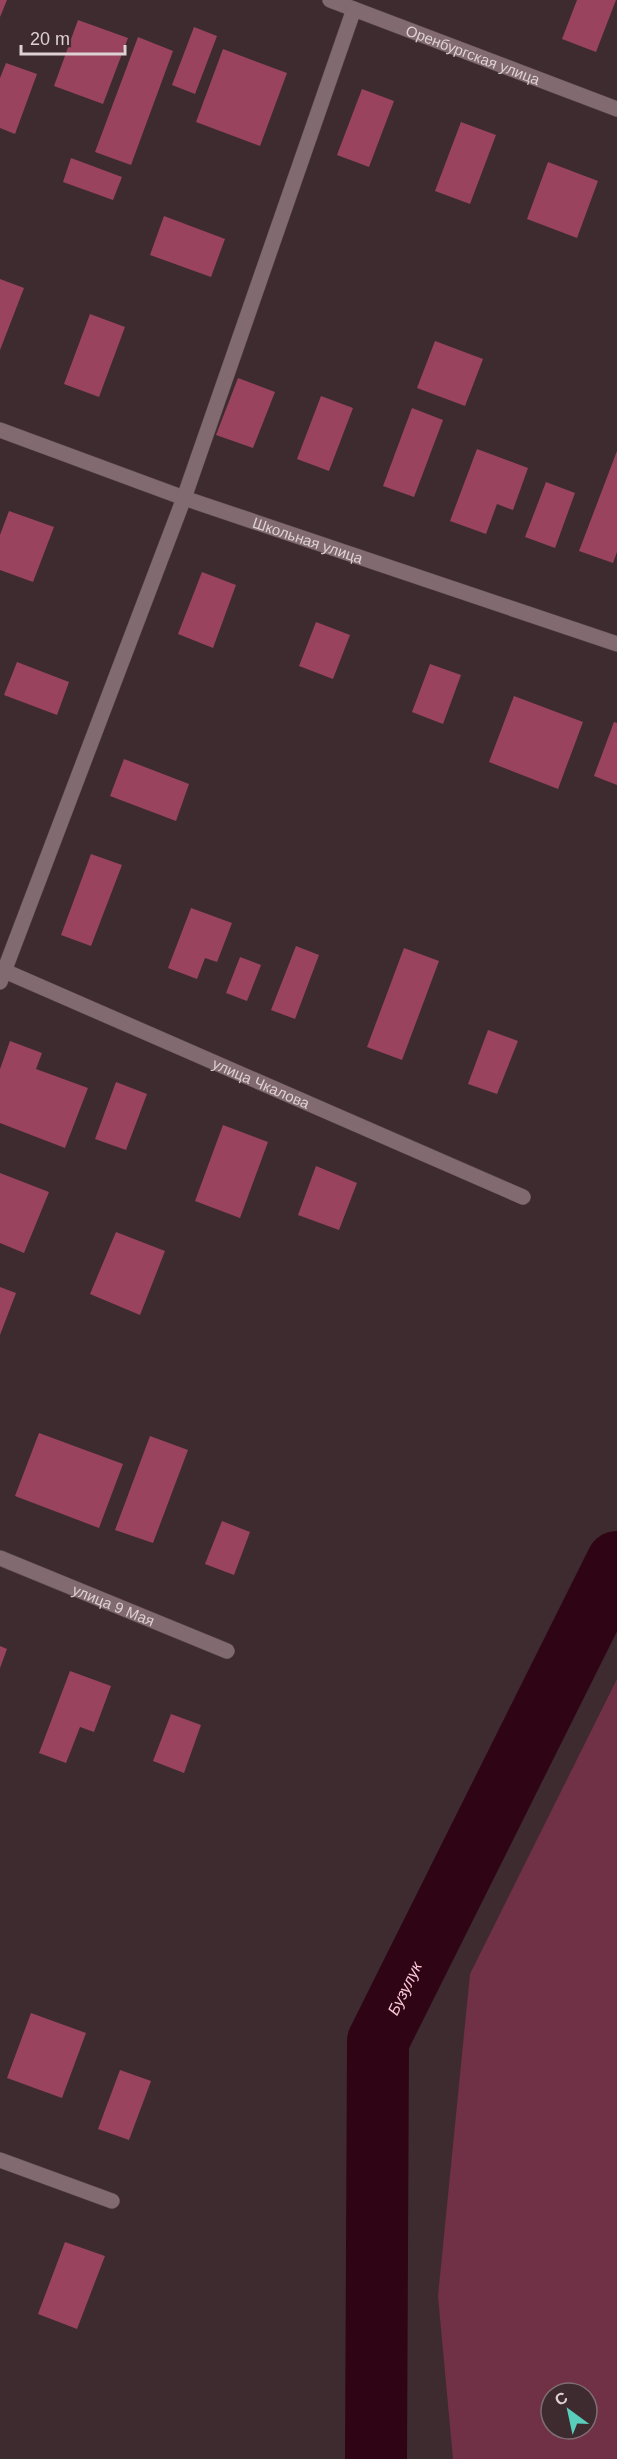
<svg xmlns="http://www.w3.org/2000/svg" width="617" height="2459" font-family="Helvetica,sans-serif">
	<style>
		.green { fill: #703045; fill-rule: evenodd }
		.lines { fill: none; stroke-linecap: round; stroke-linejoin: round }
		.river { stroke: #2f0415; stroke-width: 62 }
		.building { fill: #99435f }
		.minor-casing { stroke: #58484d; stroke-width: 16 }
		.minor { stroke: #816a70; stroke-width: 15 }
		.labels { text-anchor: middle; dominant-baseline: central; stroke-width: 4.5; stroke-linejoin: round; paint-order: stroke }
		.street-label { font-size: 15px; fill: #ded1d4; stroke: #3e2b30 }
		.water-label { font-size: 16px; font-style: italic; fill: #fbc8d5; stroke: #3e2b30 }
	</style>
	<rect width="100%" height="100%" fill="#3e2b30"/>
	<path class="green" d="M617,1679V2459H453L438,2296L470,1974ZM551,2393H587V2429H551Z"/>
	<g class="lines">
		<path class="river" id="s1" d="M376,2459L378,2041L617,1562"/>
	</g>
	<g class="building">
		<polygon points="0,0 7,0 0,17"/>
		<polygon points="577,0 616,0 596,52 562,39"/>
		<polygon points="78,20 128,38 103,104 54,86"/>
		<polygon points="194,27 217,36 195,94 172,85"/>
		<polygon points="138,37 173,51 131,165 95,152"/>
		<polygon points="223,49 287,73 260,146 196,122"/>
		<polygon points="6,63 37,74 15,134 0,128 0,78"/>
		<polygon points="362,89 394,101 369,167 337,155"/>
		<polygon points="461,122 496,135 470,204 435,191"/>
		<polygon points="71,158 122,177 113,200 63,182"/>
		<polygon points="548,162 598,181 577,238 527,219"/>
		<polygon points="164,216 225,239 211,277 150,255"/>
		<polygon points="0,279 24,288 0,350"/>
		<polygon points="90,314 125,327 99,397 64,384"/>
		<polygon points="435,341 483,359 465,406 417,388"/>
		<polygon points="238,378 275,392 253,448 216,435"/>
		<polygon points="321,396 353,408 329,471 297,459"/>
		<polygon points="412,408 443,420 414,497 383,486"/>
		<polygon points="477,449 528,468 513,510 497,504 486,534 450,521"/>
		<polygon points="617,451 617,552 613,563 579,551"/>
		<polygon points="546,482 575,493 555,548 525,537"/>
		<polygon points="9,511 54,527 33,582 0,570 0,535"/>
		<polygon points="202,572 236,585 213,648 178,634"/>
		<polygon points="316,622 350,635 333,679 299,666"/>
		<polygon points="17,662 69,682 57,715 4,695"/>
		<polygon points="430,664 461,675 443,724 412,712"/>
		<polygon points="514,696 583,722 558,789 489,762"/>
		<polygon points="614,722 617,723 617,785 594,776"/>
		<polygon points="124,759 189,784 176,821 110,796"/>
		<polygon points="91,854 122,865 91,946 61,935"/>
		<polygon points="191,908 232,923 217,962 205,958 197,979 168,968"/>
		<polygon points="296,946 319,955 295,1019 271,1010"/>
		<polygon points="404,948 439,961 402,1060 367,1047"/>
		<polygon points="240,957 261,965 247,1001 226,993"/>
		<polygon points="488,1030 518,1041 497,1094 468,1084"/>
		<polygon points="10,1041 42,1053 36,1069 88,1088 65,1148 0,1123 0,1069"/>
		<polygon points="116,1082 147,1094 126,1150 95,1139"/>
		<polygon points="223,1125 268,1142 240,1218 195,1201"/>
		<polygon points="316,1166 357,1183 339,1230 298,1215"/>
		<polygon points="0,1173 49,1192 24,1253 0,1243"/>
		<polygon points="116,1232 165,1251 140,1315 90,1294"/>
		<polygon points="0,1287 16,1293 0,1335"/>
		<polygon points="39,1433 123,1464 99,1528 15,1496"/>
		<polygon points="150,1436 188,1450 153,1543 115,1530"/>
		<polygon points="222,1521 250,1532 234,1575 205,1564"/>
		<polygon points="0,1646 7,1649 0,1668"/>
		<polygon points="70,1671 111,1686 94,1732 80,1727 66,1763 39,1753"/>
		<polygon points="171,1714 201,1725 184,1773 153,1761"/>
		<polygon points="31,2013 86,2033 62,2098 7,2078"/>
		<polygon points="120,2070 151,2081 129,2140 98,2129"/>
		<polygon points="65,2242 105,2256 77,2329 38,2314"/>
	</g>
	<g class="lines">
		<g class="minor-casing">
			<g id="minor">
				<path id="s2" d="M330,0L617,109"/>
				<path id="s3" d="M0,430L184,498L617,644"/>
				<path id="s4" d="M0,969L523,1197"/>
				<polyline points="0,982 184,498 354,9"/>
				<path id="s5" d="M0,1558L227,1651"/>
				<polyline points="0,2160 112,2201"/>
			</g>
		</g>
		<use href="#minor" class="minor"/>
	</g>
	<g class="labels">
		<g class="street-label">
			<text stroke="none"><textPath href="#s2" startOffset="153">Оренбургская улица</textPath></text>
			<text stroke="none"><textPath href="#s3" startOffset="327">Школьная улица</textPath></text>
			<text stroke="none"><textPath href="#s4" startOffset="285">улица Чкалова</textPath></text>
			<text stroke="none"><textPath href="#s5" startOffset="123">улица 9 Мая</textPath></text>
		</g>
		<g class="water-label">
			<text stroke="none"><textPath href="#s1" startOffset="477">Бузулук</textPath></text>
		</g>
	</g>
	<g transform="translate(569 2411) rotate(327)"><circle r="28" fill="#3e2b30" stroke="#7e6d72" stroke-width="1.5"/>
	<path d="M0-4.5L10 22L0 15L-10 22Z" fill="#5acebc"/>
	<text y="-9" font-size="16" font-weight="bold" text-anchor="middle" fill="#ded1d4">С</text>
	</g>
	<path d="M21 45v9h104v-9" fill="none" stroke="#ded1d4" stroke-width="3"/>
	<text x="30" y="45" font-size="18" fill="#ded1d4" stroke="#3e2b30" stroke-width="4.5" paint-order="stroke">20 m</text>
</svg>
